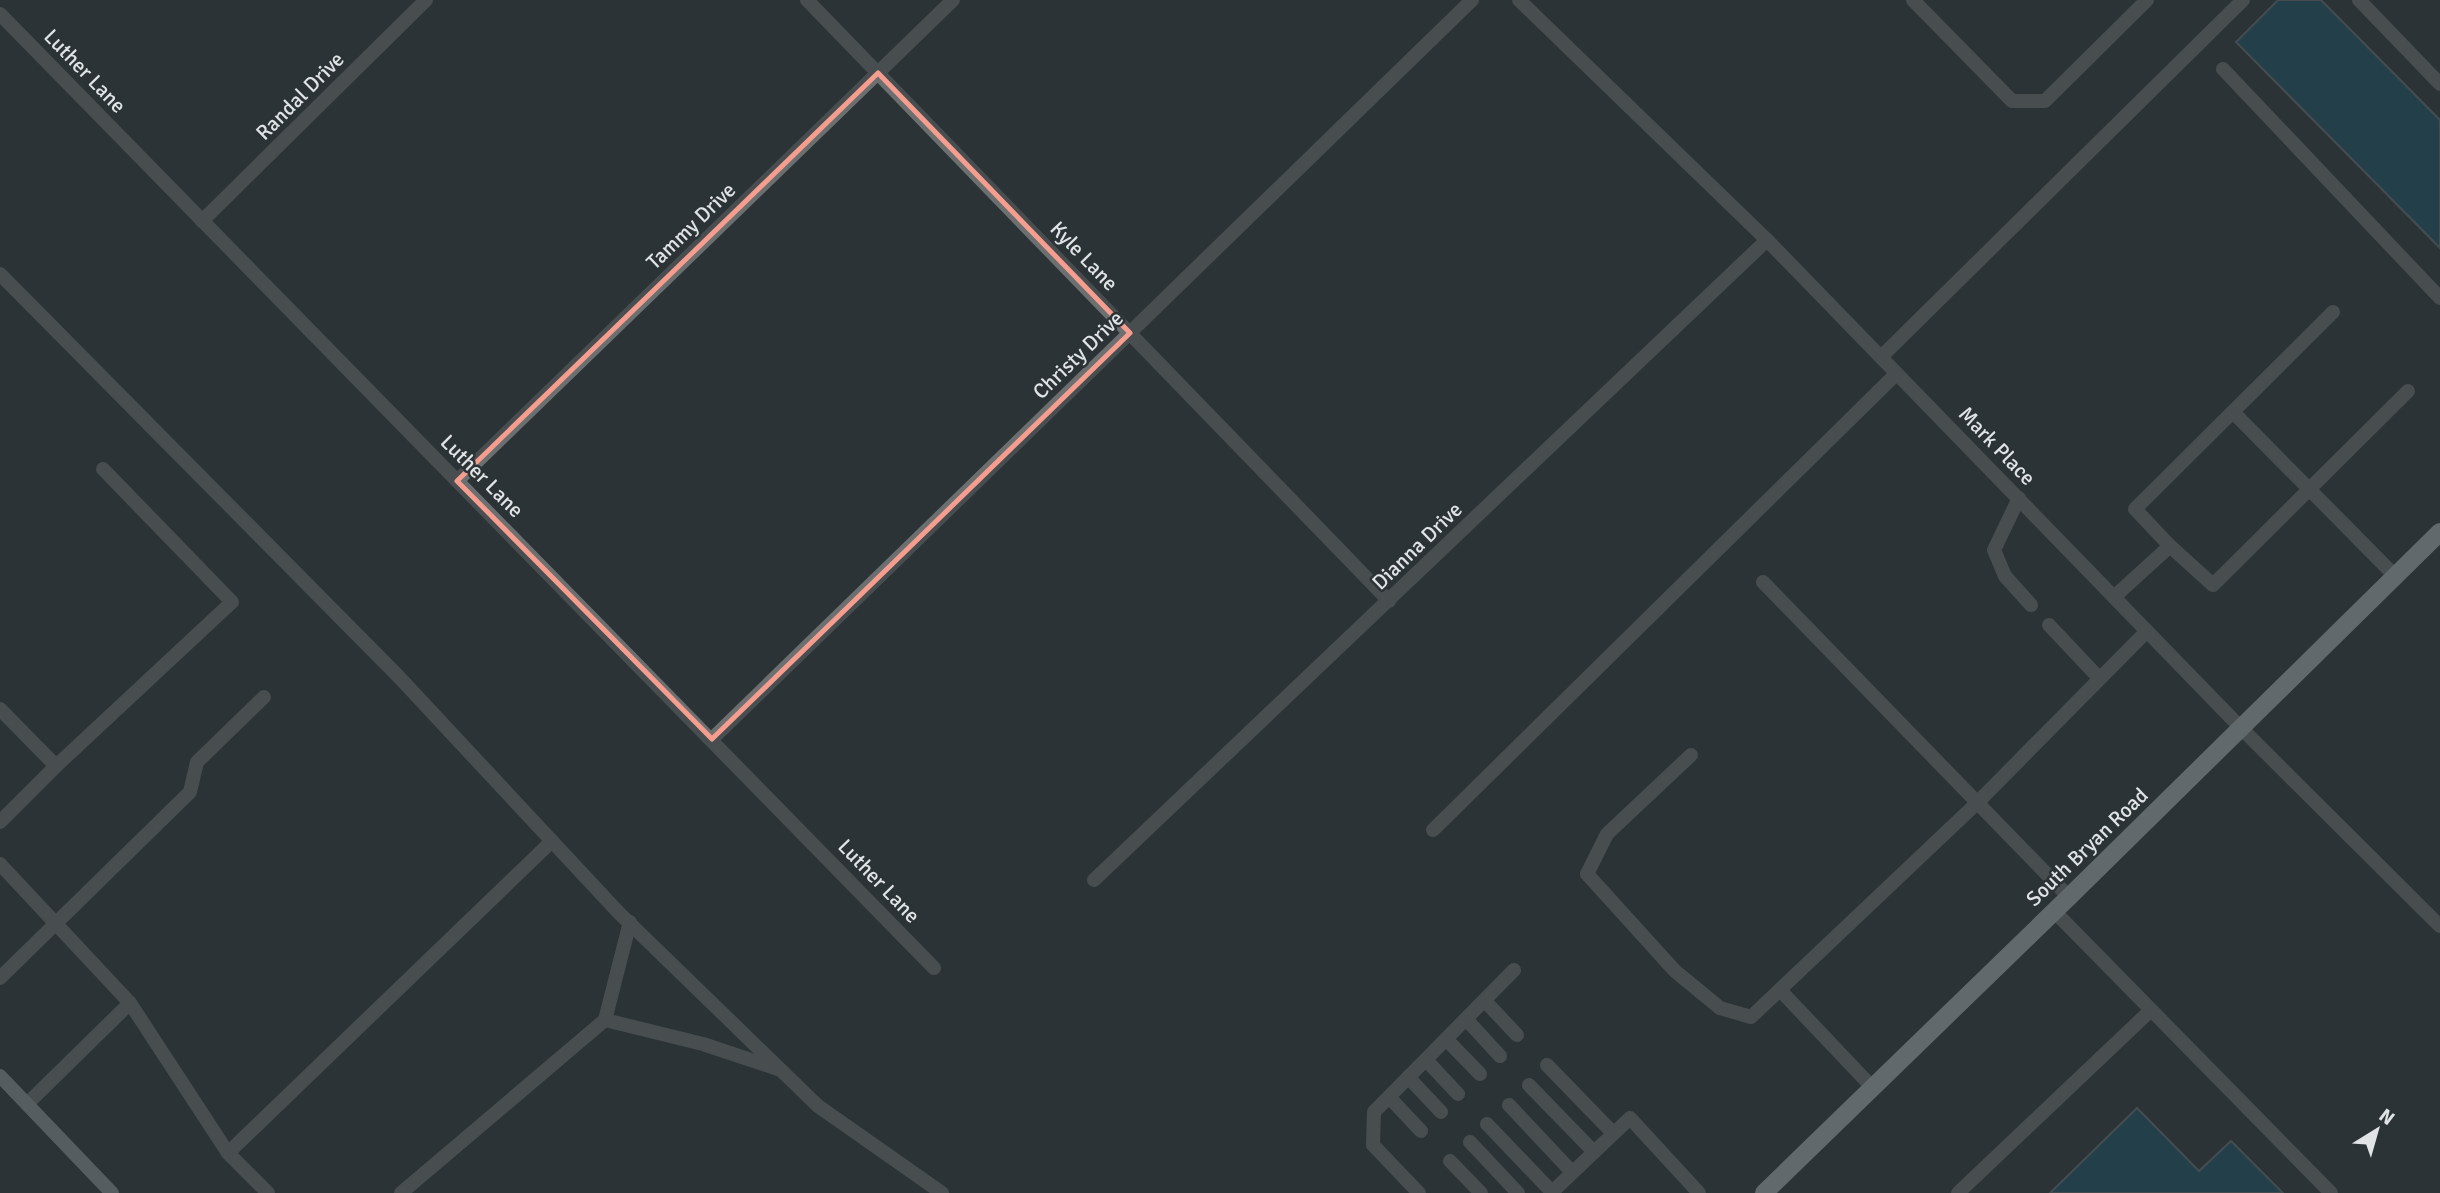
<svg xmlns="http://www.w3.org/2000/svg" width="2440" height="1193" font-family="Signika,sans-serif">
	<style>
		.building { fill: #195163; stroke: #626b6e; stroke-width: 2 }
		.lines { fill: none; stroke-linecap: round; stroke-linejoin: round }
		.lane { stroke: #6b6f70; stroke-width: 14 }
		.street { stroke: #6b6f70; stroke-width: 14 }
		.secondary { stroke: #8b9193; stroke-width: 14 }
		.primary { stroke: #a3abae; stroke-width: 18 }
		.marked { fill: none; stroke: #f59d8e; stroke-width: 5; stroke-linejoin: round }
		.labels { text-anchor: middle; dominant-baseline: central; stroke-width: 5; stroke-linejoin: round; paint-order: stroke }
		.street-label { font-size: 21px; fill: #e0e4e6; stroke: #2c3336 }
	</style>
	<rect width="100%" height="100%" fill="#2c3336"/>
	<g class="building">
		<polygon points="2278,0 2321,0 2440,120 2440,248 2236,42"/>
		<polygon points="2137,1108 2199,1171 2231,1141 2283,1193 2050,1193"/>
	</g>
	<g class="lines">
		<g class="lane">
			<polyline points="2359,0 2440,84"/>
			<polyline points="2223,69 2440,298"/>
			<polyline points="0,274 399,677 619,913 818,1106 942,1193"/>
			<polyline points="1881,357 2243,0"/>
			<polyline points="2233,412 2395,576"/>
			<polyline points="2019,498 1994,550 2005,576 2031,605"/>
			<polyline points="2170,546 2213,585 2408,391"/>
			<polyline points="1763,582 2069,897"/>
			<polyline points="2114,597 2170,546 2135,509 2333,312"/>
			<polyline points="2049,625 2099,678"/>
			<polyline points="0,709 56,766 0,822"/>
			<polyline points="1691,755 1607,834 1587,874 1675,971 1720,1008 1751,1017 1977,803 2147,631"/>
			<polyline points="56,766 232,602 103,469"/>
			<polyline points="1433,830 1896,374"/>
			<polyline points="0,864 130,1003 228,1153"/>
			<polyline points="2054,911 2331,1193"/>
			<polyline points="0,978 190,792 197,762 264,697"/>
			<polyline points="1780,990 1872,1087"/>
			<polyline points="1485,1001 1517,1035"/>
			<polyline points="1466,1019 1500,1056"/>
			<polyline points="605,1020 630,922"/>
			<polyline points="1446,1039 1480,1074"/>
			<polyline points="1426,1060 1458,1094"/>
			<polyline points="1547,1065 1613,1133"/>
			<polyline points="1408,1077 1441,1112"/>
			<polyline points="1529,1085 1594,1152"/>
			<polyline points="1389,1097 1421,1131"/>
			<polyline points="27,1104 130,1003"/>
			<polyline points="1509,1105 1572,1172"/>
			<polyline points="1487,1124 1552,1192"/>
			<polyline points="1470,1142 1518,1193"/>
			<polyline points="1450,1161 1481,1193"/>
			<polyline points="268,1193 228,1153 552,841"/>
			<polyline points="401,1193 605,1020 703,1044 778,1069"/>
			<polyline points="1419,1193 1373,1145 1374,1112 1514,970"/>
			<polyline points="1551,1193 1630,1118 1699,1193"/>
			<polyline points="1958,1193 2151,1010"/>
		</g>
		<g class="street">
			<polyline points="807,0 1389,601"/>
			<polyline points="1519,0 1767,240 2241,728 2440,926"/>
			<polyline points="1913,0 2012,101 2045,101 2147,0"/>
			<polyline points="0,14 934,968"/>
			<polyline points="202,221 426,0"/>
			<polyline points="457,481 953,0"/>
			<polyline points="712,739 1472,0"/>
			<polyline points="1094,880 1767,240"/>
		</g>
		<polyline class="secondary" points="0,1076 112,1193"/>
		<polyline class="primary" points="1764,1193 2069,897 2440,532"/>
	</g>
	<path d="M0 0H2440V1193H0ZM878,73L1130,333L712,739L457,481Z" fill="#2c3336" fill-opacity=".55" fill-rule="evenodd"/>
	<path class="marked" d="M878,73L1130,333L712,739L457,481Z"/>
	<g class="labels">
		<g class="street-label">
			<text transform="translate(85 71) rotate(46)">Luther Lane</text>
			<text transform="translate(300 96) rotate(-45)">Randal Drive</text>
			<text transform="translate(691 226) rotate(-44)">Tammy Drive</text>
			<text transform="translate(1084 256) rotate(46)">Kyle Lane</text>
			<text transform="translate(1078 355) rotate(-44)">Christy Drive</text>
			<text transform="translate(1997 446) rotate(46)">Mark Place</text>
			<text transform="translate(482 476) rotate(45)">Luther Lane</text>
			<text transform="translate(1417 546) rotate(-44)">Dianna Drive</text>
			<text transform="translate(2087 847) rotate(-44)">South Bryan Road</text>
			<text transform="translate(879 881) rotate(46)">Luther Lane</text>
		</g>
	</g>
	<g transform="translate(2377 1130) rotate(37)" stroke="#2c3336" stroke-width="5" paint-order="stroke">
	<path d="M0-5L12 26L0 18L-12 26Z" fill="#e0e4e6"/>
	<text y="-10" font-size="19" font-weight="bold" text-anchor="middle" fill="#e0e4e6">N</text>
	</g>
</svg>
